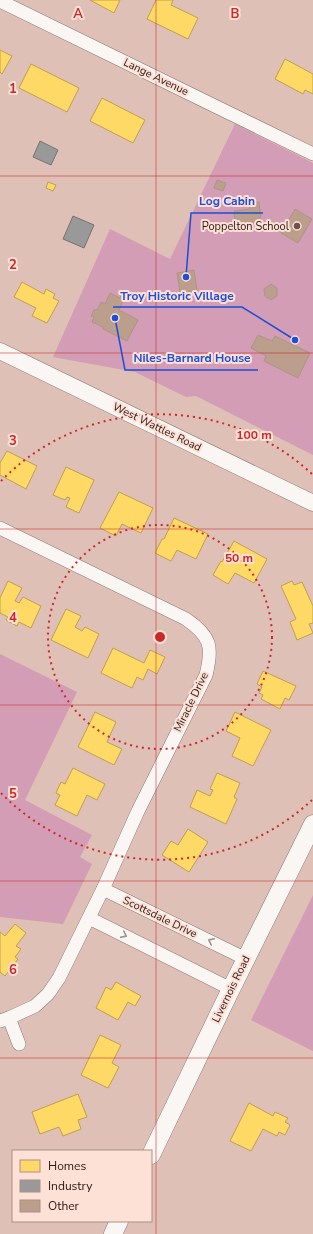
<svg xmlns="http://www.w3.org/2000/svg" width="313" height="1234" font-family="'Nunito Sans',sans-serif">
	<style>
		.green { fill: #d39db5 }
		.homes { fill: #ffd966; stroke: #c09f4c }
		.industry { fill: #999; stroke: #787270 }
		.building { fill: #bc9e8c; stroke: #ab958a }
		.lines { fill: none; stroke-linecap: round; stroke-linejoin: round }
		.minor-casing { stroke: #907973; stroke-width: 14 }
		.tertiary-casing { stroke: #907973; stroke-width: 17 }
		.secondary-casing { stroke: #907973; stroke-width: 19 }
		.minor { stroke: #faf6f4; stroke-width: 13 }
		.tertiary { stroke: #faf6f4; stroke-width: 16 }
		.secondary { stroke: #faf6f4; stroke-width: 18 }
		.oneway { stroke: #9d928e }
		.grid { fill: none; stroke: #ce2727; stroke-width: 1; stroke-opacity: 0.55 }
		.ring { fill: none; stroke: #ce2727; stroke-width: 2; stroke-dasharray: 2 4 }
		.poi-dot { fill: #6b534b; stroke: #fde0d6; stroke-width: 1.5 }
		.labels { text-anchor: middle; dominant-baseline: central; stroke-width: 4; stroke-linejoin: round; paint-order: stroke }
		.street-label { font-size: 11px; fill: #2c1811; stroke: #fde0d6 }
		.poi-label { font-size: 11px; fill: #2c1811; stroke: #fde0d6; text-anchor: end }
		.grid-label { font-size: 13px; text-anchor: middle; font-weight: bold; fill: #ce2727; stroke: #fde0d6; stroke-width: 4; stroke-linejoin: round; paint-order: stroke }
		.centre { fill: #ce2727; stroke: #fde0d6; stroke-width: 2 }
		.ring-label { font-size: 12px; text-anchor: middle; font-weight: bold; fill: #ce2727; stroke: #fde0d6; stroke-width: 4; stroke-linejoin: round; paint-order: stroke }
		.leader { fill: none; stroke: #1d4ed8; stroke-width: 1.5 }
		.callout-dot { fill: #1d4ed8; stroke: #fde0d6; stroke-width: 1.5 }
		.callout-label { font-size: 12px; text-anchor: middle; font-weight: bold; fill: #1d4ed8; stroke: #fde0d6; stroke-width: 4; stroke-linejoin: round; paint-order: stroke }
	</style>
	<rect width="100%" height="100%" fill="#dfc0b7"/>
	<g class="green">
		<polygon points="235,124 313,163 313,455 196,396 186,397 135,372 53,357 110,229 170,259"/>
		<polygon points="0,654 77,692 25,800 92,835 80,857 92,864 63,924 0,917"/>
		<polygon points="313,895 313,1051 251,1020"/>
	</g>
	<g class="homes">
		<polygon points="90,0 120,0 114,13"/>
		<polygon points="156,0 173,0 171,5 198,18 188,39 147,19"/>
		<polygon points="0,50 12,56 2,74 0,72"/>
		<polygon points="285,59 313,74 313,94 305,90 303,94 275,79"/>
		<polygon points="31,64 79,88 67,112 19,88"/>
		<polygon points="102,98 145,120 133,143 90,121"/>
		<polygon points="48,182 56,185 53,191 46,188"/>
		<polygon points="22,282 44,294 46,289 55,294 53,298 59,301 47,323 32,316 36,308 14,297"/>
		<polygon points="7,451 37,466 26,489 0,475 0,463"/>
		<polygon points="66,467 94,480 79,513 66,507 70,498 67,497 65,500 53,495"/>
		<polygon points="119,492 153,508 141,533 122,524 116,536 100,528"/>
		<polygon points="174,518 208,534 196,559 177,550 171,561 155,553 162,539 164,539"/>
		<polygon points="234,541 267,559 254,583 235,573 228,584 213,575 221,561 222,562"/>
		<polygon points="8,581 22,588 15,601 19,603 23,597 41,606 31,628 19,622 17,626 6,620 8,617 0,613 0,598"/>
		<polygon points="292,581 294,585 302,582 313,606 313,623 309,624 313,633 297,640 290,622 296,619 281,586"/>
		<polygon points="66,609 81,616 75,627 82,631 85,627 99,634 88,658 51,640"/>
		<polygon points="113,648 144,663 150,650 165,657 157,674 148,669 143,680 137,677 132,688 101,673"/>
		<polygon points="263,671 296,686 289,700 285,698 280,709 261,699 263,695 259,693 262,687 257,684"/>
		<polygon points="95,712 116,722 107,742 122,749 114,765 78,747"/>
		<polygon points="235,712 271,730 253,766 232,756 240,738 226,731"/>
		<polygon points="73,768 105,784 97,800 87,795 77,816 55,805 60,795 56,793 61,782 65,784"/>
		<polygon points="217,773 240,783 234,797 237,799 226,824 190,807 197,790 210,796 213,790 210,789"/>
		<polygon points="188,829 208,842 189,872 162,855 171,841 178,845"/>
		<polygon points="15,924 26,933 16,946 21,949 15,957 18,959 5,976 0,972 0,932 5,936"/>
		<polygon points="116,982 141,996 135,1006 128,1002 118,1020 96,1008 106,987 111,990"/>
		<polygon points="100,1035 121,1045 112,1063 119,1067 108,1088 81,1075"/>
		<polygon points="78,1094 87,1117 78,1120 81,1129 63,1136 59,1127 40,1134 32,1112"/>
		<polygon points="249,1103 273,1116 275,1112 288,1118 285,1122 290,1125 285,1135 279,1132 277,1136 263,1129 251,1151 230,1141"/>
	</g>
	<g class="industry">
		<polygon points="40,141 58,150 51,165 33,157"/>
		<polygon points="73,216 94,225 84,248 63,239"/>
	</g>
	<g class="building">
		<polygon points="217,180 226,183 223,191 214,188"/>
		<polygon points="259,202 261,221 235,224 234,211 250,209 250,203"/>
		<polygon points="295,209 312,219 298,243 281,233"/>
		<polygon points="194,270 197,291 180,292 177,273"/>
		<polygon points="271,284 277,288 277,296 271,300 265,296 264,289"/>
		<polygon points="110,293 120,298 121,295 125,297 119,310 138,320 127,341 103,329 103,327 92,322 94,317 91,316 94,310 97,310 101,302 105,304"/>
		<polygon points="258,335 272,341 275,336 310,353 298,378 264,361 266,356 251,348"/>
	</g>
	<g class="lines">
		<g class="minor-casing">
			<g id="minor">
				<polyline points="0,1 313,154"/>
				<path d="M0,528L186,619C211,636 213,647 206,675L138,811L103,889L59,978L48,994L35,1006L9,1018L0,1021"/>
				<polyline points="103,889 246,959"/>
				<polyline points="89,918 231,989"/>
				<polyline points="9,1018 19,1044"/>
			</g>
		</g>
		<g class="tertiary-casing">
			<polyline id="tertiary" points="0,351 313,503"/>
		</g>
		<g class="secondary-casing">
			<g id="secondary">
				<polyline points="151,1155 231,989 313,824"/>
				<polyline points="113,1234 119,1221"/>
			</g>
		</g>
		<use href="#minor" class="minor"/>
		<use href="#tertiary" class="tertiary"/>
		<use href="#secondary" class="secondary"/>
	</g>
	<defs><path id="oneway-chevron" d="M-2-3.5L2.5 0L-2 3.5" fill="none" stroke-width="1.6" stroke-linecap="round" stroke-linejoin="round"/></defs>
	<g class="oneway">
		<use href="#oneway-chevron" transform="translate(124 935) rotate(26)"/>
		<use href="#oneway-chevron" transform="translate(211 941) rotate(-154)"/>
	</g>
	<path class="grid" d="M156,0V1234M0,176H313M0,353H313M0,529H313M0,705H313M0,881H313M0,1058H313"/>
	<g class="ring">
		<circle cx="160" cy="637" r="112"/>
		<path d="M312 800A223 223 0 0 1 1 793M1 481A223 223 0 0 1 312 474"/>
	</g>
	<circle class="poi-dot" cx="297" cy="226" r="4"/>
	<g class="labels">
		<g class="street-label">
			<text transform="translate(156 77) rotate(26)">Lange Avenue</text>
			<text transform="translate(157 427) rotate(26)">West Wattles Road</text>
			<text transform="translate(191 702) rotate(-64)">Miracle Drive</text>
			<text transform="translate(160 917) rotate(26)">Scottsdale Drive</text>
			<text transform="translate(231 989) rotate(-64)">Livernois Road</text>
		</g>
		<g class="poi-label">
			<text x="289" y="226">Poppelton School</text>
		</g>
	</g>
	<g class="grid-label">
		<text x="78" y="18">A</text>
		<text x="235" y="18">B</text>
		<text x="13" y="93">1</text>
		<text x="13" y="269">2</text>
		<text x="13" y="445">3</text>
		<text x="13" y="622">4</text>
		<text x="13" y="798">5</text>
		<text x="13" y="974">6</text>
	</g>
	<circle cx="160" cy="637" r="6" class="centre"/>
	<g class="ring-label">
		<text x="254" y="439">100 m</text>
		<text x="239" y="562">50 m</text>
	</g>
	<path class="leader" d="M186 277L191 213H263M295 340L242 307H113M115 318L125 370H258"/>
	<g class="callout-dot">
		<circle cx="186" cy="277" r="4"/>
		<circle cx="295" cy="340" r="4"/>
		<circle cx="115" cy="318" r="4"/>
	</g>
	<g class="callout-label">
		<text x="227" y="205">Log Cabin</text>
		<text x="177" y="300">Troy Historic Village</text>
		<text x="192" y="362">Niles-Barnard House</text>
	</g>
	<rect x="12" y="1150" width="140" height="72" fill="#fde0d6" stroke="#a99087"/>
	<rect x="20" y="1160" width="20" height="12" fill="#ffd966" stroke="#a99087"/>
	<text x="48" y="1170" font-size="12" fill="#2c1811">Homes</text>
	<rect x="20" y="1180" width="20" height="12" fill="#999999" stroke="#a99087"/>
	<text x="48" y="1190" font-size="12" fill="#2c1811">Industry</text>
	<rect x="20" y="1200" width="20" height="12" fill="#bc9e8c" stroke="#a99087"/>
	<text x="48" y="1210" font-size="12" fill="#2c1811">Other</text>
</svg>
